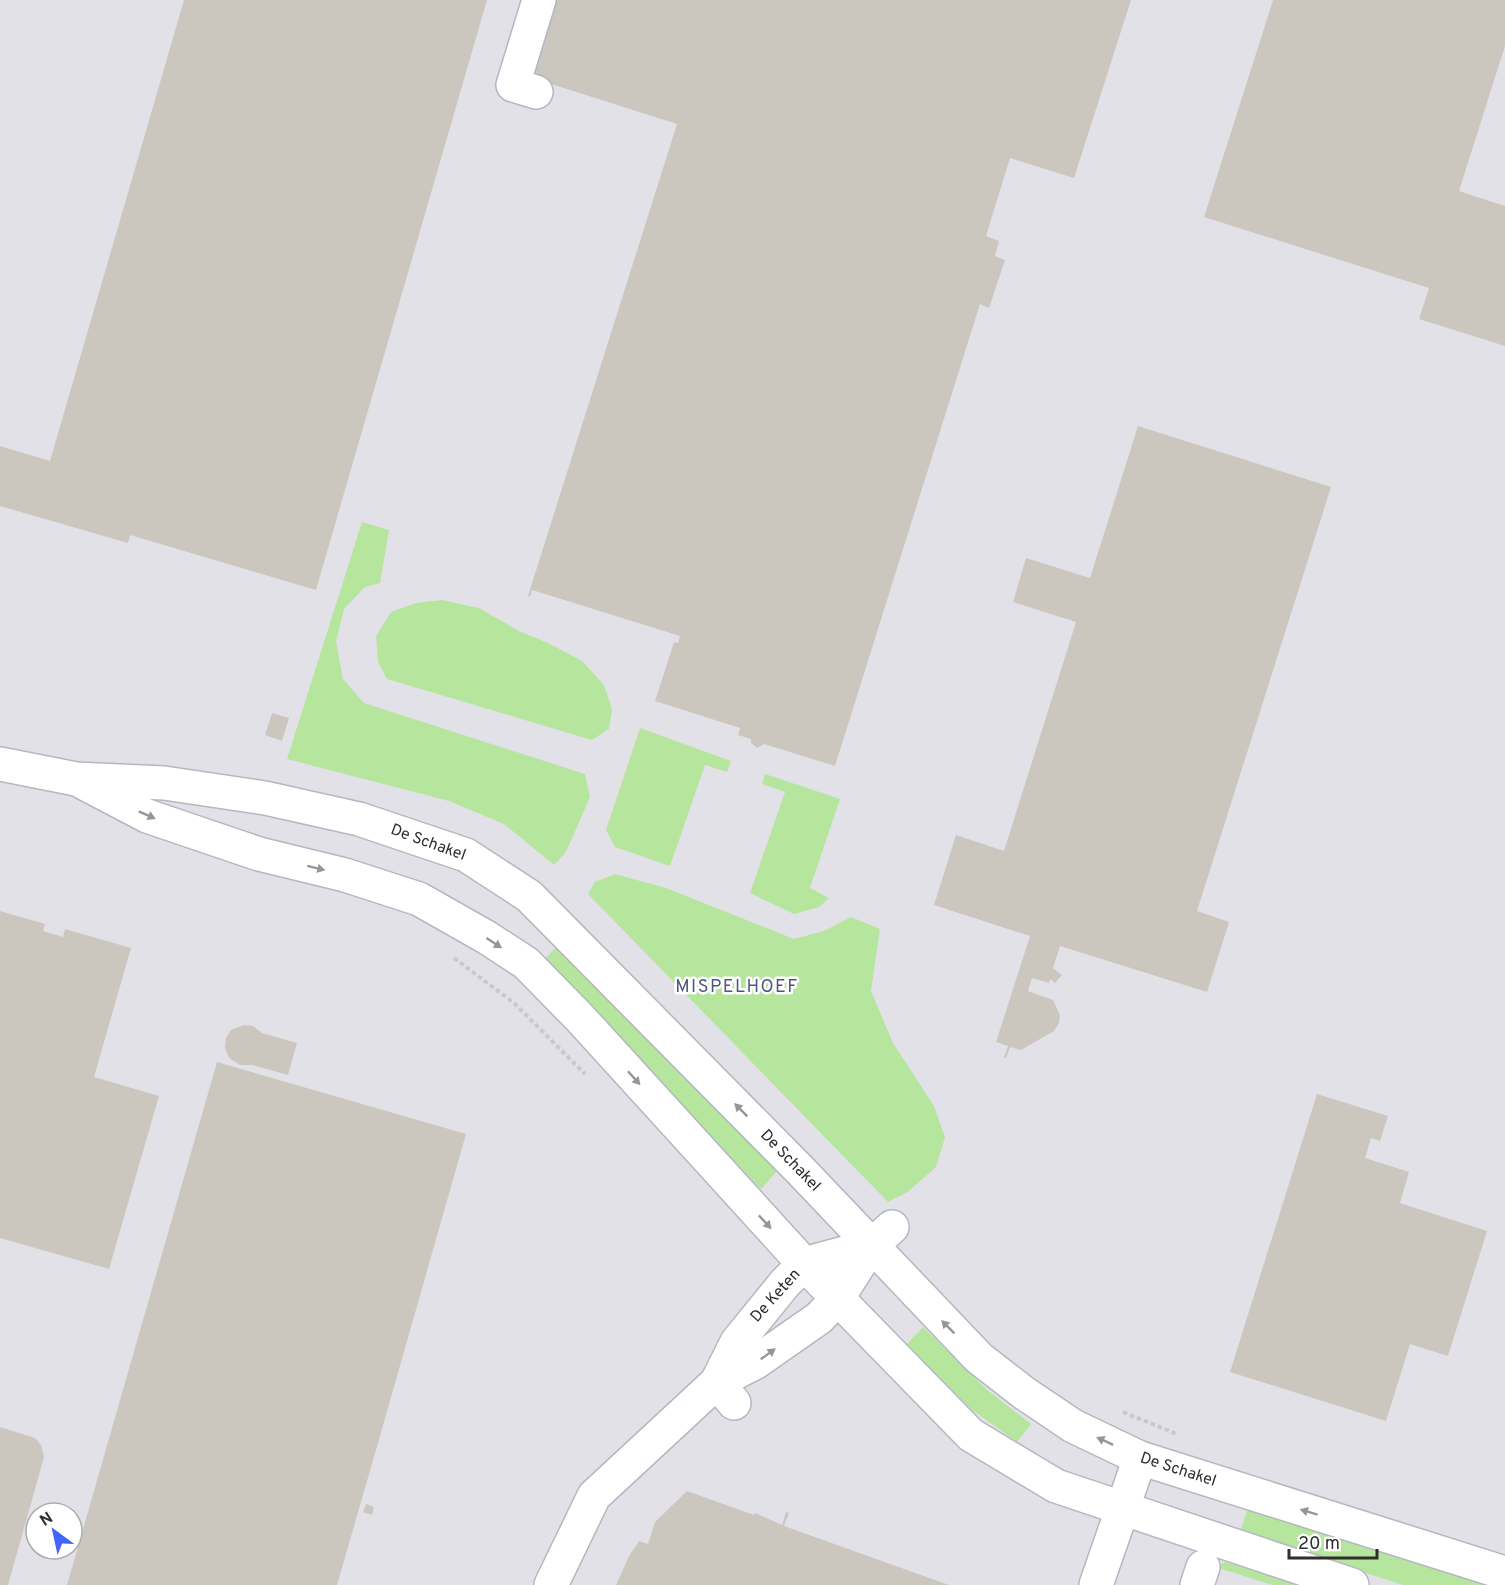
<svg xmlns="http://www.w3.org/2000/svg" width="1505" height="1585" font-family="Overpass,sans-serif">
	<style>
		.industrial { fill: #e3e1e8; fill-rule: evenodd }
		.green { fill: #b6e59e }
		.building { fill: #cbc7bf }
		.lines { fill: none; stroke-linecap: round; stroke-linejoin: round }
		.minor-casing { stroke: #b4b7c1; stroke-width: 36 }
		.path { stroke: #c9c9c9; stroke-width: 4; stroke-dasharray: 4.5 3; stroke-linecap: butt }
		.minor { stroke: #fff; stroke-width: 33 }
		.oneway { fill: #969696 }
		.labels { text-anchor: middle; dominant-baseline: central; stroke-width: 5; stroke-linejoin: round; paint-order: stroke }
		.street-label { font-size: 16px; fill: #2e2e2e; stroke: #fff }
		.neighbourhood-label { font-size: 18px; letter-spacing: 1.5px; fill: #4d5680; stroke: #fff }
	</style>
	<rect width="100%" height="100%" fill="#efe9e1"/>
	<path class="industrial" d="M0,0H1505V1585H0ZM36,1513H72V1549H36Z"/>
	<g class="green">
		<polygon points="362,522 389,530 380,583 365,587 344,609 336,642 343,679 364,703 585,774 590,797 566,852 554,865 504,824 449,801 287,759"/>
		<polygon points="442,600 479,608 519,631 548,643 582,661 604,685 612,709 609,729 592,740 387,679 378,662 376,636 391,612 416,603"/>
		<polygon points="640,728 731,761 727,772 705,765 670,866 615,847 606,830"/>
		<polygon points="765,774 840,799 810,888 829,898 819,907 794,914 750,893 785,792 762,784"/>
		<polygon points="615,874 666,888 794,939 824,931 851,917 880,929 871,991 893,1043 934,1106 945,1137 936,1167 909,1191 888,1202 588,894 595,882"/>
		<polygon points="556,947 777,1171 761,1189 540,964"/>
		<polygon points="923,1327 986,1389 1031,1424 1017,1442 971,1409 907,1344"/>
		<polygon points="1248,1508 1491,1585 1403,1585 1240,1533"/>
		<polygon points="1225,1562 1300,1585 1273,1585 1215,1567"/>
	</g>
	<g class="building">
		<polygon points="184,0 487,0 316,590 130,535 128,543 0,506 0,446 50,461"/>
		<polygon points="550,0 1131,0 1074,178 1010,158 986,236 999,241 995,256 1005,260 989,308 980,304 835,766 764,744 757,748 751,743 751,739 738,735 740,728 655,701 674,642 678,643 680,636 532,590 530,597 528,596 677,124 526,76"/>
		<polygon points="1273,0 1505,0 1505,46 1459,191 1505,206 1505,346 1419,319 1429,288 1204,217"/>
		<polygon points="1138,426 1331,487 1197,911 1229,922 1207,992 1060,946 1053,968 1062,975 1055,983 1050,979 1049,983 1032,978 1028,991 1053,1000 1060,1015 1059,1023 1054,1031 1021,1050 1010,1047 1006,1058 1004,1057 1008,1046 996,1042 1030,936 934,905 956,835 1004,851 1076,622 1013,602 1026,558 1090,578"/>
		<polygon points="272,713 289,718 282,741 265,735"/>
		<polygon points="0,911 45,924 43,931 63,937 65,929 131,948 94,1077 159,1096 109,1269 0,1238"/>
		<polygon points="244,1025 253,1026 262,1033 297,1043 288,1075 252,1065 240,1065 229,1058 225,1048 226,1038 231,1030"/>
		<polygon points="217,1062 466,1134 378,1443 337,1585 67,1585"/>
		<polygon points="1317,1094 1388,1116 1380,1141 1371,1138 1365,1158 1409,1172 1400,1203 1487,1231 1448,1356 1410,1344 1386,1421 1230,1372"/>
		<polygon points="0,1427 35,1438 41,1445 44,1457 8,1585 0,1585"/>
		<polygon points="687,1491 754,1515 755,1513 782,1525 786,1512 789,1513 784,1526 949,1585 616,1585 629,1556 639,1541 648,1544 655,1522"/>
		<polygon points="366,1504 374,1507 372,1515 363,1512"/>
	</g>
	<g class="lines">
		<g class="minor-casing">
			<g id="minor">
				<polyline points="536,92 513,85 539,0"/>
				<polyline points="0,764 76,779 164,783 265,798 359,819 466,855 529,896 801,1171 979,1358 1024,1393 1073,1426 1140,1458 1505,1573"/>
				<polyline points="84,783 147,816 259,854 345,875 419,899 486,937 526,963 579,1017 804,1264 971,1435 1056,1486 1352,1585"/>
				<polyline points="717,1382 737,1342 785,1283 804,1264 871,1246"/>
				<polyline points="717,1382 734,1403"/>
				<polyline points="551,1585 594,1496 717,1382 756,1362 819,1318 837,1299 871,1246 892,1227"/>
				<polyline points="1096,1585 1140,1458"/>
				<polyline points="1197,1585 1203,1567"/>
			</g>
		</g>
		<g class="path">
			<polyline points="454,958 514,1003 585,1074"/>
			<polyline points="1123,1412 1177,1434"/>
		</g>
		<use href="#minor" class="minor"/>
	</g>
	<defs><path id="oneway-solid" d="M-6-.8H1V-3.2L6.5 0L1 3.2V.8H-6Z" transform="scale(1.5)"/></defs>
	<g class="oneway">
		<use href="#oneway-solid" transform="translate(147 815) rotate(24)"/>
		<use href="#oneway-solid" transform="translate(316 868) rotate(14)"/>
		<use href="#oneway-solid" transform="translate(494 943) rotate(33)"/>
		<use href="#oneway-solid" transform="translate(634 1078) rotate(48)"/>
		<use href="#oneway-solid" transform="translate(741 1110) rotate(-135)"/>
		<use href="#oneway-solid" transform="translate(765 1222) rotate(47)"/>
		<use href="#oneway-solid" transform="translate(948 1327) rotate(-135)"/>
		<use href="#oneway-solid" transform="translate(768 1354) rotate(-36)"/>
		<use href="#oneway-solid" transform="translate(1105 1441) rotate(-155)"/>
		<use href="#oneway-solid" transform="translate(1309 1512) rotate(-163)"/>
	</g>
	<g class="labels">
		<g class="street-label">
			<text transform="translate(428 843) rotate(20)">De Schakel</text>
			<text transform="translate(790 1161) rotate(46)">De Schakel</text>
			<text transform="translate(776 1296) rotate(-48)">De Keten</text>
			<text transform="translate(1178 1470) rotate(18)">De Schakel</text>
		</g>
		<g class="neighbourhood-label">
			<text x="737" y="987">MISPELHOEF</text>
		</g>
	</g>
	<g transform="translate(54 1531) rotate(327)"><circle r="28" fill="#ffffff" stroke="#ababab" stroke-width="1.5"/>
	<path d="M0-4.5L10 22L0 15L-10 22Z" fill="#4264fb"/>
	<text y="-9" font-size="16" font-weight="bold" text-anchor="middle" fill="#2e2e2e">N</text>
	</g>
	<path d="M1289 1549v9h88v-9" fill="none" stroke="#2e2e2e" stroke-width="3"/>
	<text x="1298" y="1549" font-size="18" fill="#2e2e2e" stroke="#ffffff" stroke-width="4.5" paint-order="stroke">20 m</text>
</svg>
